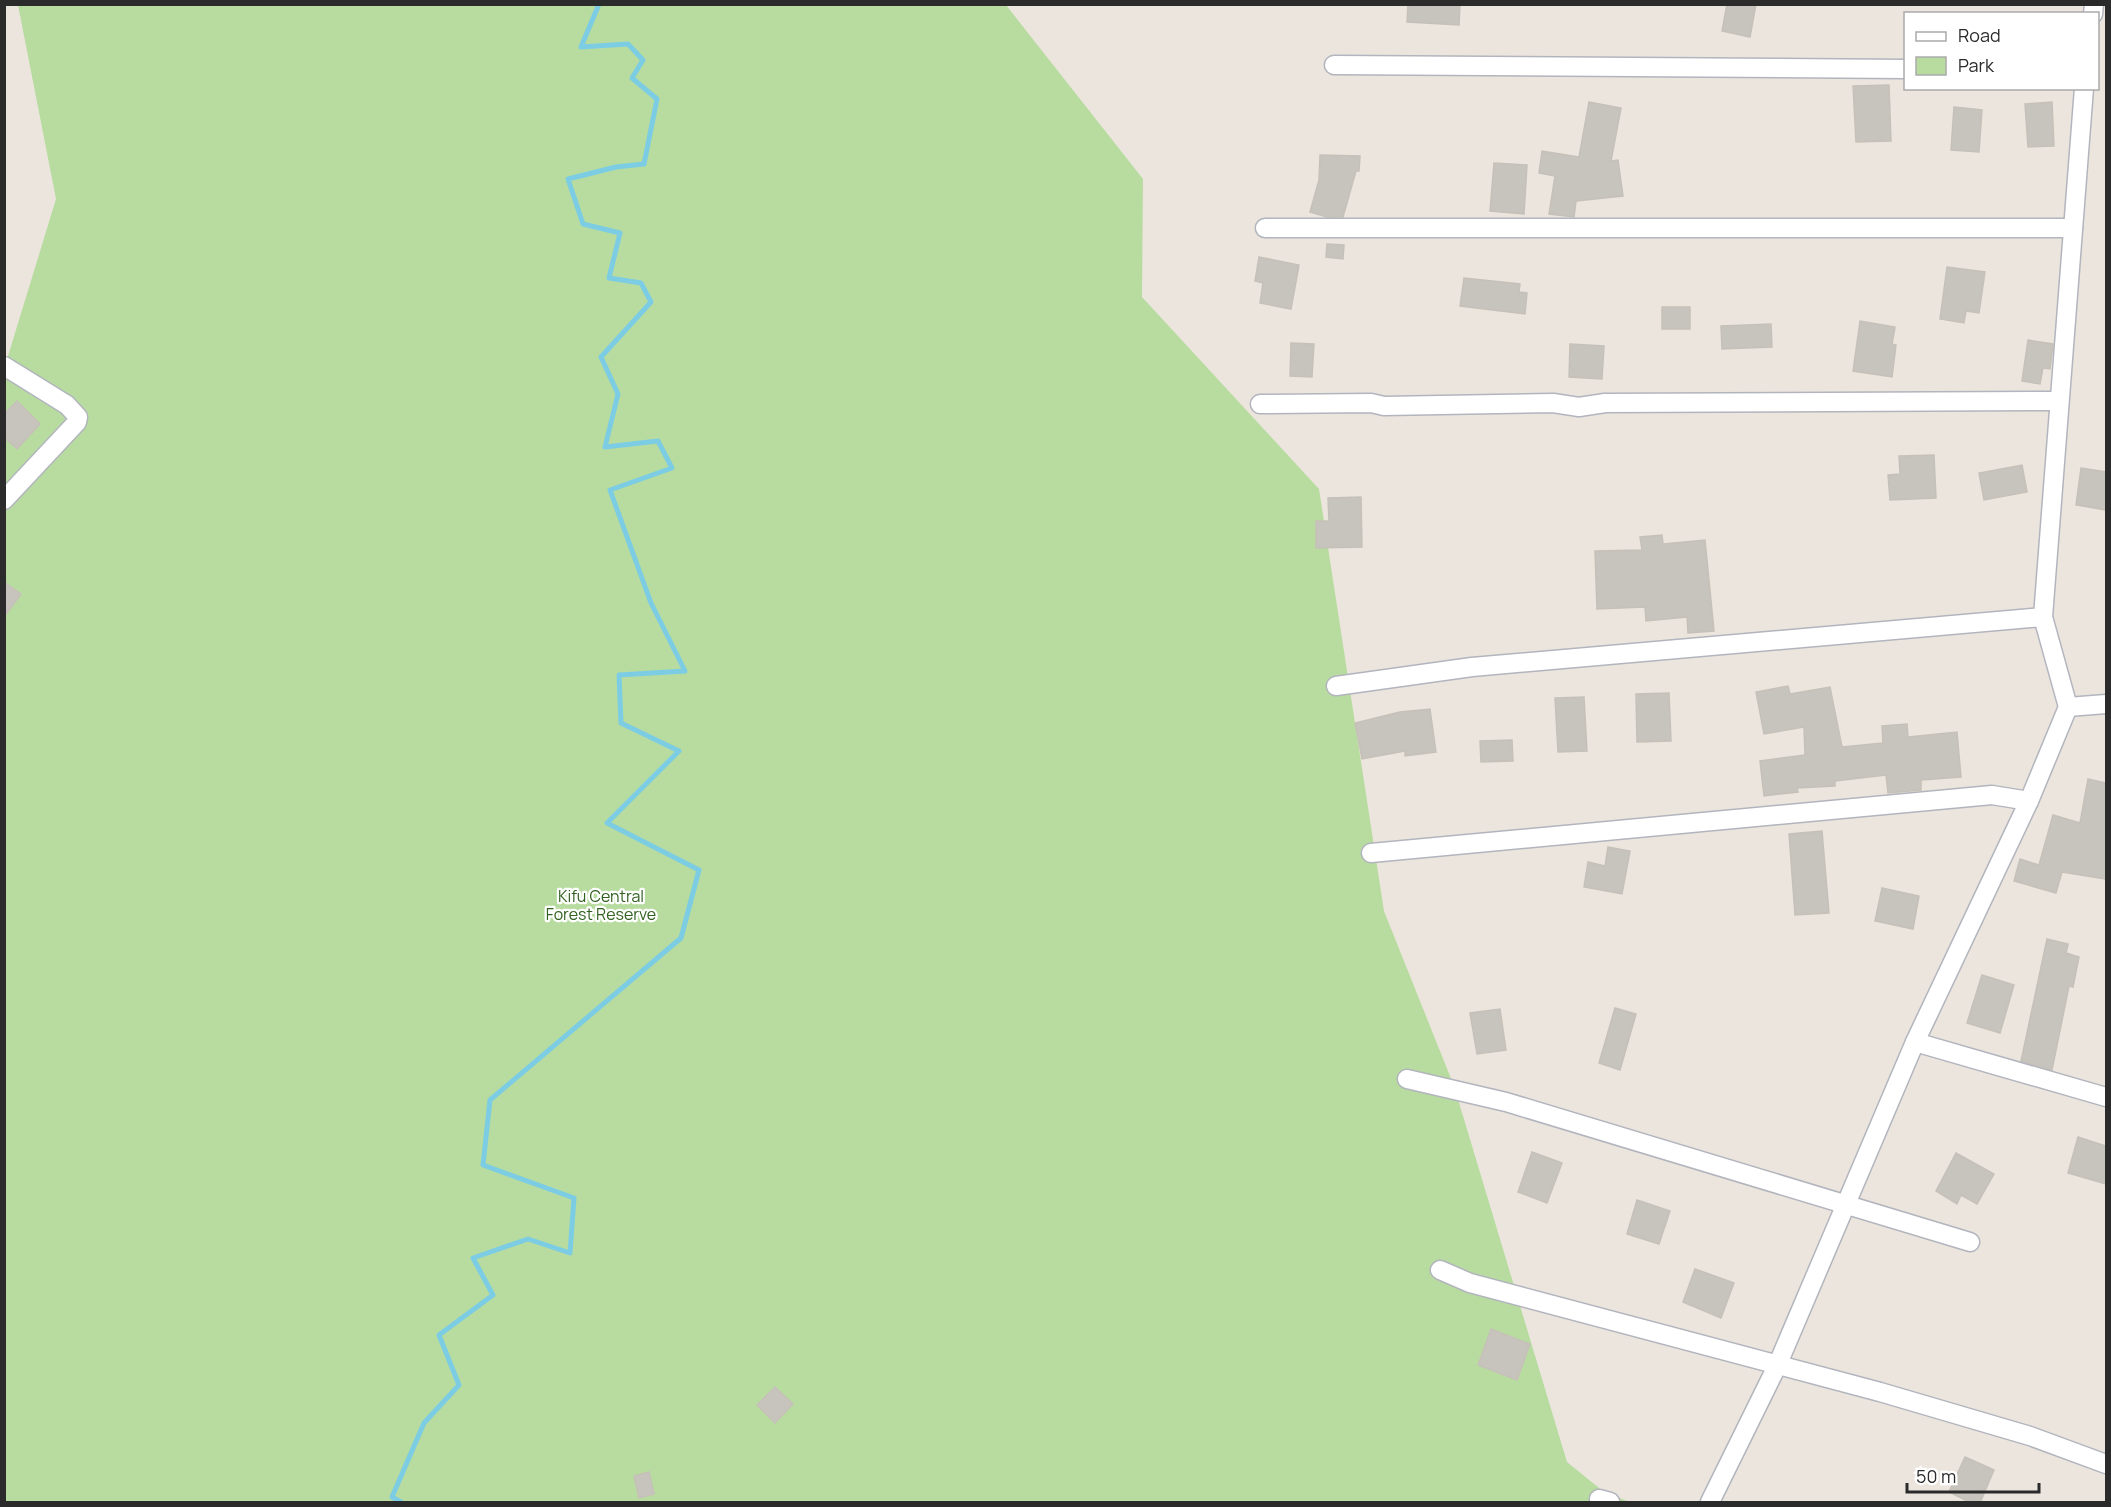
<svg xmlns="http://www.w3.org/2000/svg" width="2111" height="1507" font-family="Manrope,sans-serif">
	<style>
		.green { fill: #b8dca0 }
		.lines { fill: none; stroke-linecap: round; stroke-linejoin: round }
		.stream { stroke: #7ccde3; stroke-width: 5 }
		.building { fill: #c7c3bd; stroke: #c6c1b8; stroke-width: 1.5 }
		.minor-casing { stroke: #b2b5bd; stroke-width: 21 }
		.minor { stroke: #fff; stroke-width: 18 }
		.labels { text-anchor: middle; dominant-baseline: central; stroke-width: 4.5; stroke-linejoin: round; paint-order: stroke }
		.park-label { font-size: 16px; fill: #326121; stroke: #fff }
	</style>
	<rect width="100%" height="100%" fill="#ebe5de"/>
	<polygon class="green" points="18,5 1006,5 1143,179 1142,297 1319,489 1384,911 1454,1086 1567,1462 1604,1492 1630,1502 5,1502 4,369 56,199"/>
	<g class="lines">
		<polyline class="stream" points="401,1502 392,1497 424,1423 459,1385 439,1335 493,1295 473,1258 528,1239 570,1253 574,1198 483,1165 490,1100 681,938 699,870 607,823 679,751 621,723 619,675 685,671 651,603 610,490 672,468 658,441 605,447 618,394 601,357 651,302 641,283 609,278 620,233 583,224 568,179 616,167 644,164 657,99 632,78 643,60 628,44 581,47 599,4"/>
	</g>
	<g class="building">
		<polygon points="1408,4 1460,4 1459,25 1407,22"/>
		<polygon points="1727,4 1756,4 1750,37 1722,31"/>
		<polygon points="1889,85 1891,141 1856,142 1853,86"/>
		<polygon points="1589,102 1621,108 1611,161 1618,160 1623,196 1576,201 1574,217 1549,214 1555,176 1539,173 1542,151 1579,157"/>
		<polygon points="2052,102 2054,146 2028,147 2025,104"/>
		<polygon points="1954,107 1982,110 1979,152 1951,150"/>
		<polygon points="1320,155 1360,156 1359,171 1356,171 1343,217 1327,217 1310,212 1319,180"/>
		<polygon points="1494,163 1527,165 1524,214 1490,211"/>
		<polygon points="1327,244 1344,245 1343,259 1326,257"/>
		<polygon points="1259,257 1299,265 1291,309 1260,303 1263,283 1255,281"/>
		<polygon points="1947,267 1985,272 1979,313 1966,311 1964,323 1940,319"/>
		<polygon points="1464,278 1520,284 1519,292 1527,293 1525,314 1460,306"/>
		<rect x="1662" y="307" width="28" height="22"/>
		<polygon points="1860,321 1895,327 1892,344 1896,345 1892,377 1853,371"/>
		<polygon points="1771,324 1772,347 1722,349 1721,326"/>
		<polygon points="2028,340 2053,344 2050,369 2043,368 2040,384 2022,381"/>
		<polygon points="1291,343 1314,344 1312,377 1290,376"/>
		<polygon points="1570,344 1604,346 1602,379 1569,377"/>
		<polygon points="17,401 40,424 17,449 4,437 4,414"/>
		<polygon points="1934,455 1936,498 1890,500 1888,475 1900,474 1899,456"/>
		<polygon points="2022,465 2027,492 1984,500 1979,473"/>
		<polygon points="2081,468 2106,472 2106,510 2076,505"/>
		<polygon points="1361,497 1362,547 1316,548 1316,521 1329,521 1328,498"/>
		<polygon points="1662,535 1663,544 1705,540 1714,631 1688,633 1687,617 1646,621 1645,607 1597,609 1595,551 1642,550 1640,537"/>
		<polygon points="4,582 21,594 4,617"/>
		<polygon points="1788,686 1790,694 1830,687 1842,747 1883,743 1882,726 1907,724 1908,737 1957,732 1961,777 1921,780 1921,790 1888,793 1886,775 1835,781 1835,786 1797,788 1798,792 1764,796 1760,761 1805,755 1804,727 1764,734 1756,692"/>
		<polygon points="1669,693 1671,741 1637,742 1636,694"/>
		<polygon points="1584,697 1587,751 1558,752 1555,698"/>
		<polygon points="1430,709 1436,752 1405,756 1405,751 1362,759 1355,723 1400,712"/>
		<polygon points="1512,740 1513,761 1481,762 1480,741"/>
		<polygon points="2088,779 2106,783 2106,879 2062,872 2056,893 2014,881 2020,859 2039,865 2053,815 2080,823"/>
		<polygon points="1822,831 1829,913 1795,915 1789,834"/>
		<polygon points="1608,847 1630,851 1622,894 1584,887 1588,862 1605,866"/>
		<polygon points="1882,888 1919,896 1913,929 1875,921"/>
		<polygon points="2047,939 2068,944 2066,953 2079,957 2073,987 2069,986 2052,1070 2021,1061"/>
		<polygon points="1982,975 2014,985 2000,1033 1967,1023"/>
		<polygon points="1615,1008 1636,1014 1620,1070 1599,1063"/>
		<polygon points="1500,1009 1506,1050 1477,1054 1470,1013"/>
		<polygon points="2078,1137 2106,1146 2106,1184 2068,1173"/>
		<polygon points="1532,1152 1562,1163 1547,1203 1518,1192"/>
		<polygon points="1956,1153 1994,1174 1977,1204 1961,1195 1957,1204 1936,1191"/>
		<polygon points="1637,1200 1670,1211 1659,1244 1627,1234"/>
		<polygon points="1695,1269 1734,1283 1721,1318 1683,1302"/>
		<polygon points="1491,1329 1530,1344 1517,1380 1478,1365"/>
		<polygon points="775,1387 793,1404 775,1423 757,1405"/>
		<polygon points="1965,1457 1994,1470 1980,1503 1971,1503 1949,1492"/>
		<polygon points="649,1472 654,1494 639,1498 634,1476"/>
	</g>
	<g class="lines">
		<g class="minor-casing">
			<g id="minor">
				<polyline points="2093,14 2094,4"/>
				<polyline points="1334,65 1906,69"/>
				<polyline points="1265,228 2073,228"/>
				<polyline points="4,366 67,405 78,417 77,422 4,500"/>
				<polyline points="1260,404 1371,403 1384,406 1553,403 1579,407 1605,403 2059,401"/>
				<polyline points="1336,686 1472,667 2043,617"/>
				<polyline points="2068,707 2106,704"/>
				<polyline points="1371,853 1992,795 2029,801"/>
				<polyline points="1915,1042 2106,1097"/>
				<polyline points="1407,1079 1506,1102 1970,1242"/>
				<polyline points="1440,1270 1470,1283 1880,1392 2030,1436 2106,1464"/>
				<polyline points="1599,1499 1610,1502"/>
				<polyline points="1710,1502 1777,1366 1915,1042 2029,801 2068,707 2043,617 2084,88"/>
			</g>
		</g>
		<use href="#minor" class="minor"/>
	</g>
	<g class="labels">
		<g class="park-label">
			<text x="601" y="896">Kifu Central<tspan x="601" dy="18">Forest Reserve</tspan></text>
		</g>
	</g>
	<rect width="2111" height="1507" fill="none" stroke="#2b2b2b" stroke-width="12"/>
	<rect x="1904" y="12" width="195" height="78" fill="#ffffff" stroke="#aaaaaa" stroke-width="1.5"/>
	<rect x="1916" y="32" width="30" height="9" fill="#ffffff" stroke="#aaaaaa" stroke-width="1.5"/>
	<text x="1958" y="42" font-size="18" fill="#2b2b2b">Road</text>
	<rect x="1916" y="57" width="30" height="18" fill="#b8dca0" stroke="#aaaaaa" stroke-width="1.5"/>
	<text x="1958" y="72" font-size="18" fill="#2b2b2b">Park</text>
	<path d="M1907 1483v9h132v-9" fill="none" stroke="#2b2b2b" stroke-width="3"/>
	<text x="1916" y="1483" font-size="18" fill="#2b2b2b" stroke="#ffffff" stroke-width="4.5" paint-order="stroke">50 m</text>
</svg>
